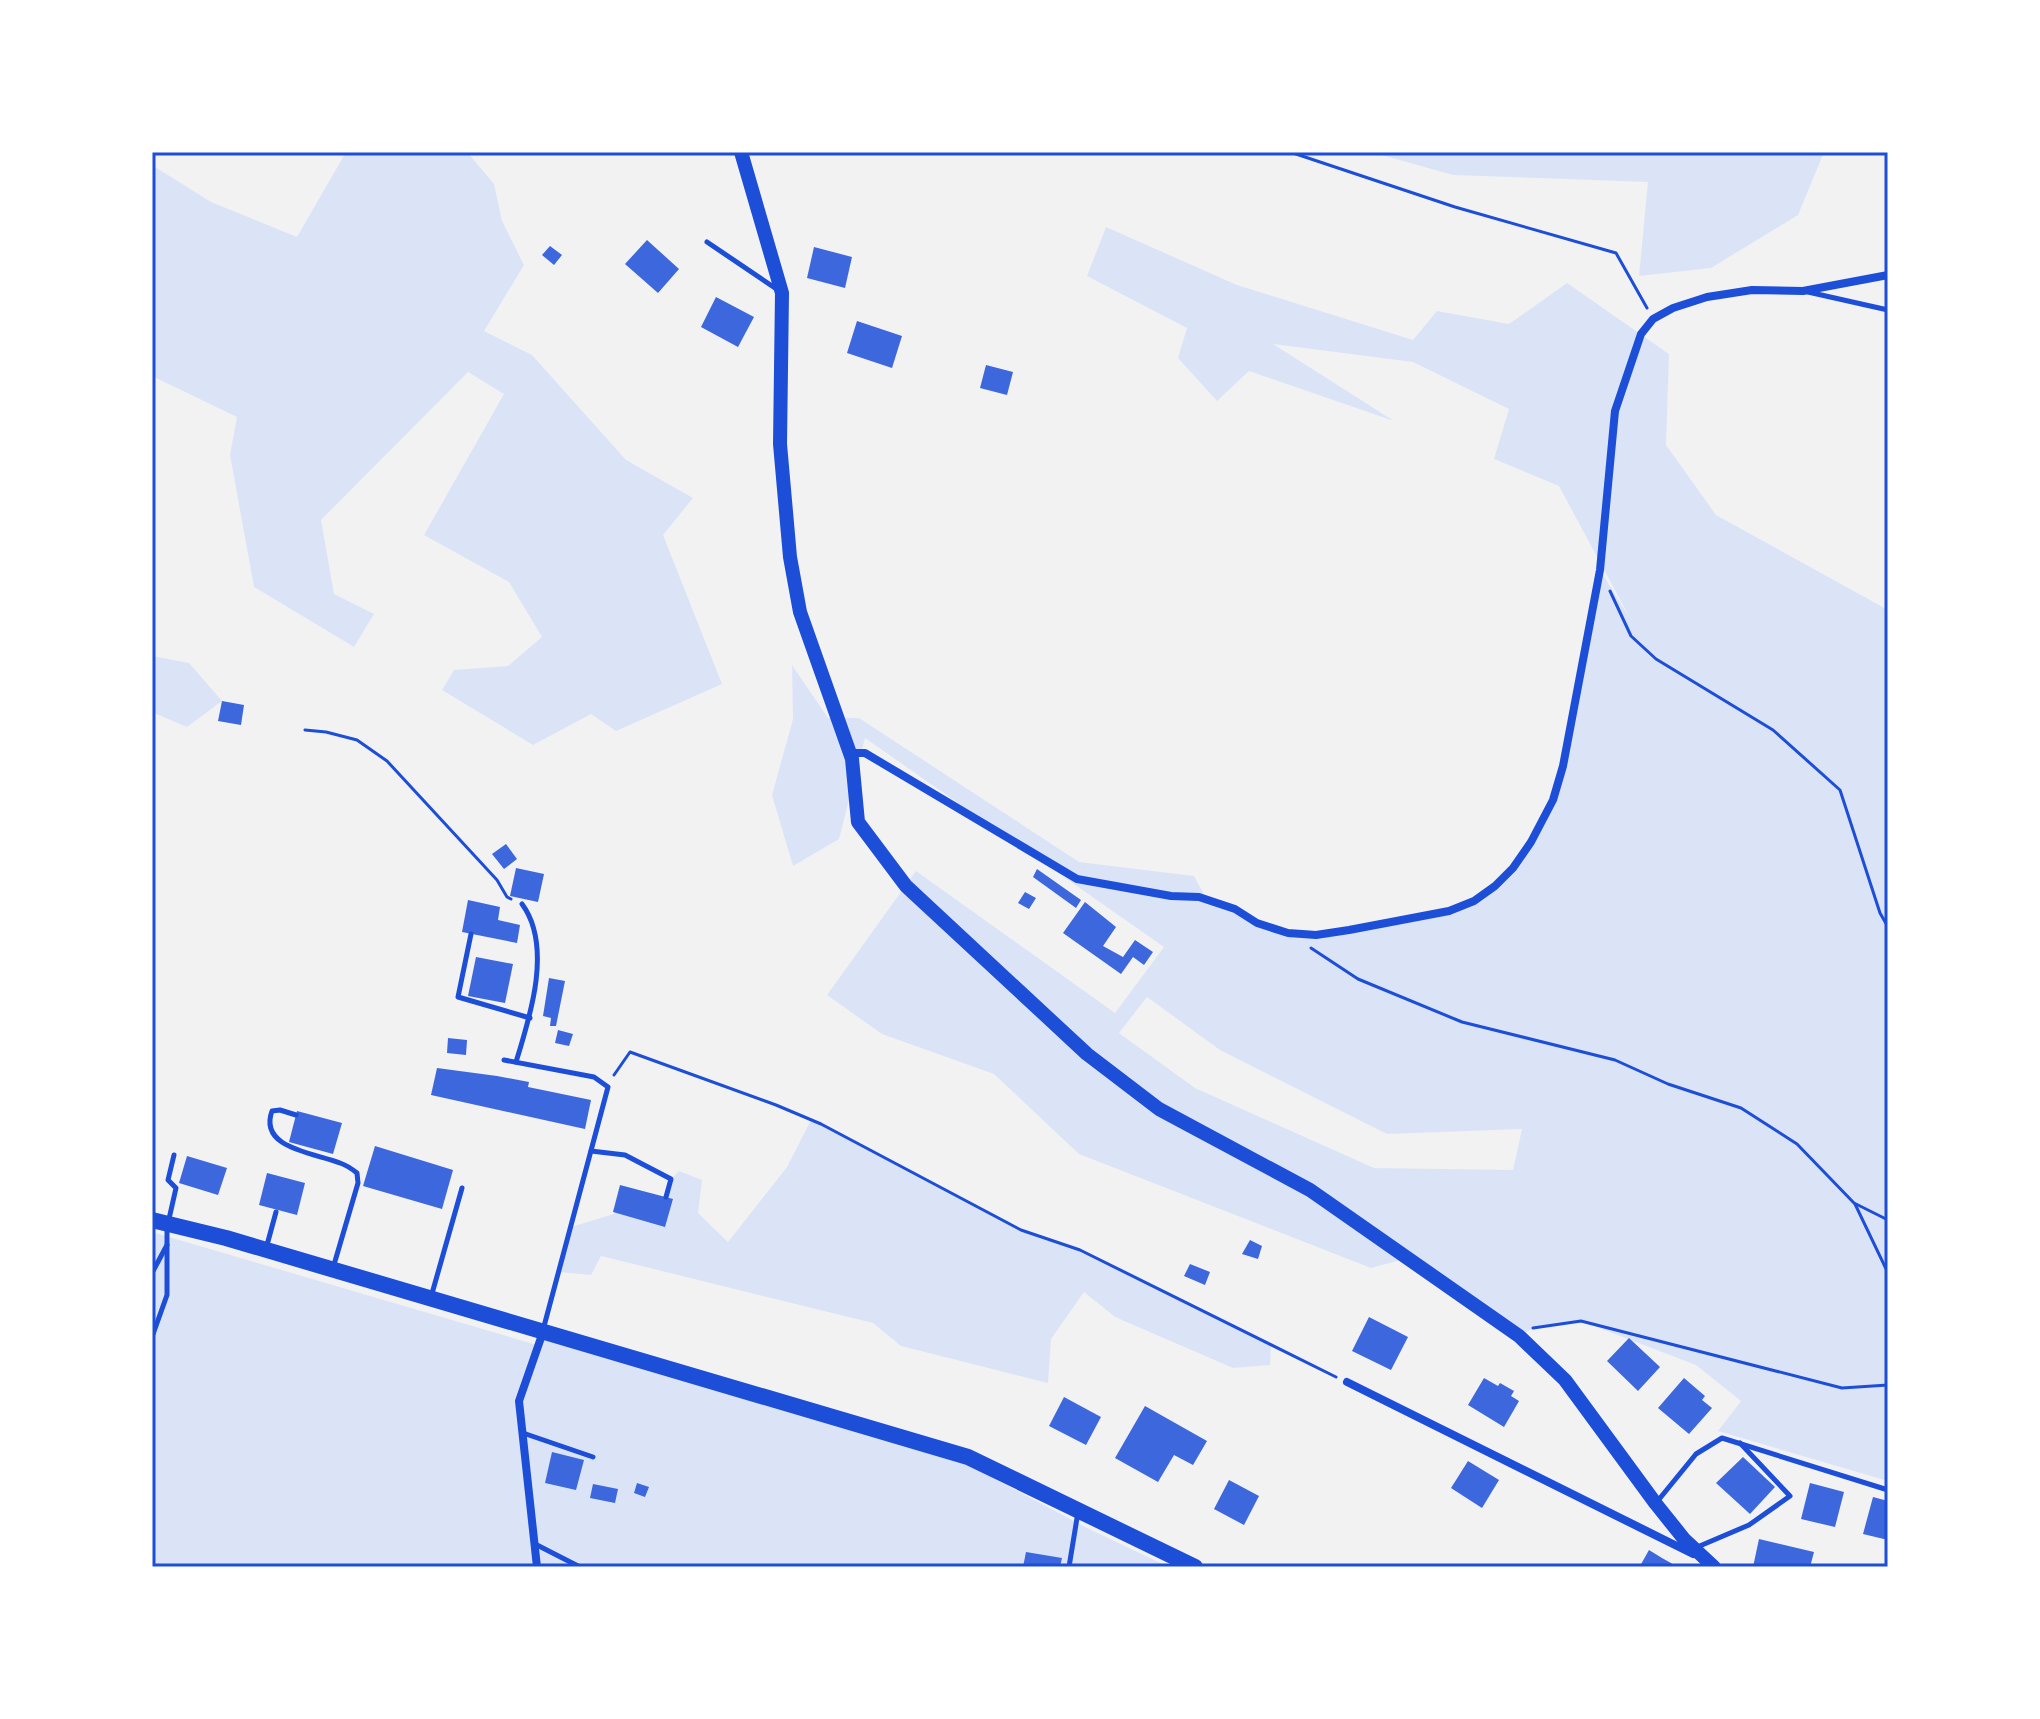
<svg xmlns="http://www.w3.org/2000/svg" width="2040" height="1719" font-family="'Open Sans',sans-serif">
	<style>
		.green { fill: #dbe4f7; fill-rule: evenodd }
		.building { fill: #3d67dc }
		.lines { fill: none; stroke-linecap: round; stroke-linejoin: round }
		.path { stroke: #1d4ed8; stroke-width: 3 }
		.service { stroke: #1d4ed8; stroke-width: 5 }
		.minor { stroke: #1d4ed8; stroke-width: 8 }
		.secondary { stroke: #1d4ed8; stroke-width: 14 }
		.primary { stroke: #1d4ed8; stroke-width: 16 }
		.neatline { fill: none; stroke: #1d4ed8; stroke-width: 3 }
	</style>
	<rect width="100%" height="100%" fill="#f2f2f2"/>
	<g class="green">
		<polygon points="346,152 467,152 494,184 502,221 524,265 484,331 532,355 626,460 693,498 663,535 722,684 616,731 591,714 533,745 442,690 454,670 508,666 542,637 509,582 424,535 504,394 468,372 321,520 334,594 374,614 354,647 254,587 230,455 237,417 154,377 152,378 152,165 211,202 297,237"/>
		<polygon points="1371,152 1824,152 1798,215 1711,268 1639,276 1648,182 1453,175"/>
		<path d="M1106,227L1237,285L1413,340L1437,311L1509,324L1567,283L1669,354L1666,445L1716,515L1888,610V1481L1718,1431L1741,1401L1696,1365L1581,1321L1537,1326L1519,1336L1408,1258L1371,1268L1079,1154L994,1074L882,1034L827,995L916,871L1115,1013L1164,947L865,738L839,839L793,866L772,795L793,719L792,665L828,718H859L1079,862L1194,876L1207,900L1288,933L1349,930L1474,901L1513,868L1552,800L1600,570L1631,620L1559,486L1494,459L1509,409L1413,362L1273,344L1394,421L1249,371L1217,401L1178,358L1187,328L1087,276ZM1147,997L1220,1050L1387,1134L1522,1129L1513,1170L1374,1168L1195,1088L1119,1033Z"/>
		<polygon points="152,656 189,663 222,701 187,727 152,712"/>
		<polygon points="811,1120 1021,1230 1080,1250 1271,1345 1270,1365 1233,1368 1115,1317 1084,1292 1051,1339 1048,1383 901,1346 873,1323 601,1256 591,1275 559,1272 571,1227 617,1213 665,1226 673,1200 666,1197 671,1179 679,1171 702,1180 698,1213 728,1242 787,1167"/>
		<polygon points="152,1232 537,1345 543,1331 963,1462 1087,1528 1169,1567 152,1567"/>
	</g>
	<g class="building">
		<polygon points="647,240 679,269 658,293 625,264"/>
		<polygon points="550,246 562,255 554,265 542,255"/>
		<polygon points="814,247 852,257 845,288 807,278"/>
		<polygon points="716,297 754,317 738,347 701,327"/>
		<polygon points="857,321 902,336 892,368 847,353"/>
		<polygon points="986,365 1013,372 1007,395 980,388"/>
		<polygon points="222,701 244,705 241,725 218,721"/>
		<polygon points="506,844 517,859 504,869 492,854"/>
		<polygon points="516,868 544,874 538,902 510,896"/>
		<polygon points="1037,869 1081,900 1076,908 1033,877"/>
		<polygon points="1025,892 1036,898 1029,909 1018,903"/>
		<polygon points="468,900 500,907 498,920 520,925 517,943 462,932"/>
		<polygon points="1085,902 1116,927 1103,946 1123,957 1135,940 1153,952 1144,965 1133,957 1121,974 1063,933"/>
		<polygon points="476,957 513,964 505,1003 468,996"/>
		<polygon points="549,978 565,981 556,1026 550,1026 551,1018 543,1016"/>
		<polygon points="558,1030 573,1034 569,1046 555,1043"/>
		<polygon points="448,1038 467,1040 466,1055 447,1053"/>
		<polygon points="437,1068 497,1076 529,1082 528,1087 591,1100 585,1129 431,1095"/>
		<polygon points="297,1111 342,1123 333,1154 289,1142"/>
		<polygon points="375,1146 453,1170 442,1209 363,1186"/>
		<polygon points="187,1156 227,1168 218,1195 179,1183"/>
		<polygon points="267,1173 305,1183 297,1215 259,1205"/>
		<polygon points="620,1185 673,1199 665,1227 613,1212"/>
		<polygon points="1250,1240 1262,1246 1258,1259 1242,1254"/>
		<polygon points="1190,1264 1210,1272 1205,1285 1184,1276"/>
		<polygon points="1369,1317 1408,1337 1391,1370 1352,1351"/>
		<polygon points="1629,1338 1660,1367 1638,1391 1607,1361"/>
		<polygon points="1484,1378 1498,1386 1500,1383 1514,1391 1511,1396 1519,1401 1504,1427 1468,1405"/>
		<polygon points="1684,1378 1705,1396 1702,1400 1712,1408 1689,1434 1658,1408"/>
		<polygon points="1064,1397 1101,1417 1086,1445 1049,1426"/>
		<polygon points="1145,1406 1207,1441 1193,1465 1174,1455 1158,1482 1115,1458"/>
		<polygon points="552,1452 584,1460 576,1490 545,1483"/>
		<polygon points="1743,1457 1775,1487 1750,1514 1716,1483"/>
		<polygon points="1468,1461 1499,1480 1482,1508 1451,1488"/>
		<polygon points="1229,1480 1259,1496 1244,1525 1214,1509"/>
		<polygon points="637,1483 649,1487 645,1497 634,1493"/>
		<polygon points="1810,1483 1844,1492 1835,1527 1801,1519"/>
		<polygon points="593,1484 618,1489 615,1503 590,1498"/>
		<polygon points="1873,1497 1888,1501 1888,1540 1863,1534"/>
		<polygon points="1759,1539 1814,1552 1810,1567 1753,1567"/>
		<polygon points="1649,1550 1662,1558 1678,1567 1640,1566"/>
		<polygon points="1026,1552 1062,1558 1060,1567 1023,1567"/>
	</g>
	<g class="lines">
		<g class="path">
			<polyline points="1290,152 1455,207 1616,253 1647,308"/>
			<polyline points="1610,591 1631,636 1656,659 1773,730 1840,790 1880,913 1888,927"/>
			<polyline points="305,730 326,732 357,740 387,761 497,880 507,897 511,899"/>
			<polyline points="1311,948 1358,979 1462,1022 1615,1060 1668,1084 1741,1108 1797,1144 1854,1203 1888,1220"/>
			<polyline points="614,1075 630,1052 776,1105 821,1124 1021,1230 1080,1250 1336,1377"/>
			<polyline points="1855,1204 1888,1273"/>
			<polyline points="1533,1328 1581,1321 1842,1388 1888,1385"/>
		</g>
		<g class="service">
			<polyline points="707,242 778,290"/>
			<polyline points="1808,292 1888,310"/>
			<polyline points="471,934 458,997 530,1018"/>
			<polyline points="504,1060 594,1077 608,1087 543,1330"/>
			<path d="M516,1062C530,1017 553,946 522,904"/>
			<path d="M296,1115L280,1110L272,1111C258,1149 316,1153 340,1163C346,1165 352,1169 357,1173L358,1183L333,1268"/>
			<polyline points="591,1151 625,1155 671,1179 666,1197"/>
			<polyline points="169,1219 176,1188 168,1180 174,1155"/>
			<polyline points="267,1245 276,1212"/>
			<polyline points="152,1273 167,1245"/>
			<polyline points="431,1297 462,1188"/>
			<polyline points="152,1337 167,1295 167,1229"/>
			<polyline points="523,1433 593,1457"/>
			<polyline points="1656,1503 1696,1454 1722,1438 1888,1490"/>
			<polyline points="535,1544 580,1567"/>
			<polyline points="1695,1548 1749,1525 1790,1496 1740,1443"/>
			<polyline points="1069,1567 1078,1512"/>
			<polyline points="1324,1567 1329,1567"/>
		</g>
		<g class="minor">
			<polyline points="850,753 865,753 1077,879 1171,896 1199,897 1235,909 1257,923 1288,933 1316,935 1349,930 1449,911 1474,901 1495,886 1513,868 1531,842 1553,800 1563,766 1600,570 1615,411 1641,334 1653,319 1673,308 1707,297 1752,290 1803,291 1888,275"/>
			<polyline points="1347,1382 1693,1554"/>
			<polyline points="537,1567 519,1401 543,1332"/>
		</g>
		<polyline class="secondary" points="741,152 782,293 780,444 790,557 800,612 852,759 858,822 906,886 1087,1054 1159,1109 1310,1190 1519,1336 1565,1380 1656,1504 1684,1539 1714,1567"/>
		<polyline class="primary" points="152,1220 226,1238 968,1457 1195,1567"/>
	</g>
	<rect width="2040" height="1719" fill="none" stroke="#ffffff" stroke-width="308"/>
	<rect x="154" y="154" width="1732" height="1411" class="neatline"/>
</svg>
